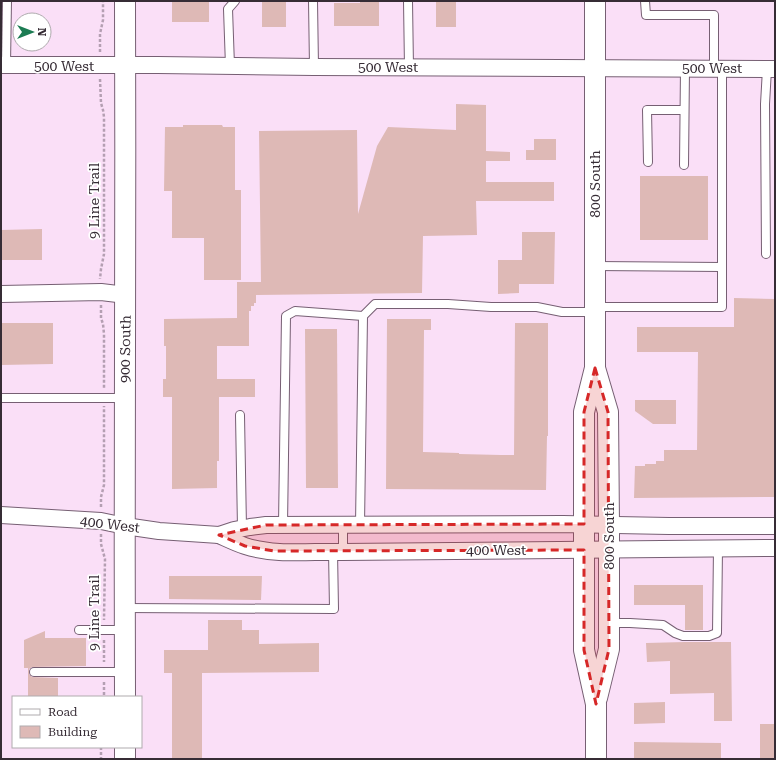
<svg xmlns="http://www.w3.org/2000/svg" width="776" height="760" font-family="'Roboto Serif',serif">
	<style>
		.building { fill: #deb9b6 }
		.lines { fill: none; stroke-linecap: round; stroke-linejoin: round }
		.service-casing { stroke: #765f73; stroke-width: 10 }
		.minor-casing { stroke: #765f73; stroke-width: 18 }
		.tertiary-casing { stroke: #765f73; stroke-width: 22 }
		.path { stroke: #b49fb2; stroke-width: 2.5; stroke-dasharray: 3 2; stroke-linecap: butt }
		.service { stroke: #fff; stroke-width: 8 }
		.minor { stroke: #fff; stroke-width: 16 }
		.tertiary { stroke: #fff; stroke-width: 20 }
		.marked { fill: #d62828; fill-opacity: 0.2; stroke: #d62828; stroke-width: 3; stroke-dasharray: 8 5; stroke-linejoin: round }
		.labels { text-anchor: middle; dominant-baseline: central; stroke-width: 3.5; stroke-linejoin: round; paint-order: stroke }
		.street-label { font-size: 14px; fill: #362c35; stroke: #fff }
	</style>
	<rect width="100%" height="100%" fill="#fadff7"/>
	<g class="building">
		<rect x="172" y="1" width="37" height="21"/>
		<rect x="262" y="1" width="24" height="26"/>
		<polygon points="360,1 379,1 379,26 334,26 334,3 360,3"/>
		<rect x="436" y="1" width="20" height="26"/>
		<polygon points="456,104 486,105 486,151 510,152 510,161 486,161 486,182 554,182 554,201 476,201 477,235 423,236 422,293 256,295 256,303 254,303 254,306 251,306 251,311 249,311 249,346 217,346 217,379 255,379 255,397 219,397 219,461 217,461 217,488 172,489 172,397 163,397 163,379 166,379 166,346 164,346 164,319 237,318 237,282 261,282 259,131 357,130 358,214 377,146 388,127 456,130"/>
		<polygon points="183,125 222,125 223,127 235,127 235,190 241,190 241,280 204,280 204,238 172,238 172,191 164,191 165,127 183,127"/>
		<polygon points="534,139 556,139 556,160 526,160 526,150 534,150"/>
		<rect x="640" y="176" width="68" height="64"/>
		<polygon points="42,229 42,260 1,260 1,230"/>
		<polygon points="522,232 555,232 554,284 519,284 519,293 498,294 498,260 522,260"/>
		<polygon points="734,298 775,299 775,497 634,498 635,466 645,466 645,464 656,464 656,461 664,461 664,450 697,450 698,352 637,352 637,327 734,327"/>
		<polygon points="387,319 431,319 431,330 424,330 423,452 459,453 459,454 501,455 514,455 515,323 548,323 548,436 547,436 546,490 386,489"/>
		<polygon points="1,323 53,323 53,364 1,365"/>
		<polygon points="305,329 337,329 338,488 306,488"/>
		<polygon points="635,400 676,400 676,424 653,424 635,411"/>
		<polygon points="169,576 262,576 261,600 169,599"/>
		<polygon points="634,585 703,585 703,630 685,630 685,605 634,605"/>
		<polygon points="208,620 242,620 242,630 259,630 259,644 319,643 319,672 202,673 202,759 172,759 172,673 164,673 164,650 208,650"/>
		<polygon points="45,631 45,638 86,638 86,666 32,667 29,669 29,674 32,677 58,678 58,697 28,697 28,668 24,668 24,640"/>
		<polygon points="685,642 731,642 732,721 714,721 714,693 670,694 670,661 647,662 646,643"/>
		<polygon points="665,702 665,723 634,724 634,703"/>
		<rect x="760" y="724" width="15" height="35"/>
		<polygon points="634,742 721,743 721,759 634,759"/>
	</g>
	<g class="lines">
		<g class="service-casing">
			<g id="service">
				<polyline points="313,1 314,67"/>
				<polyline points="408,1 409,68"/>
				<polyline points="645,1 646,15 714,15 714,68"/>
				<polyline points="6,65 7,1"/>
				<polyline points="230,66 228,9 235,1"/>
				<polyline points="648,162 647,110 684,110"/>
				<polyline points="684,165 685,68"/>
				<polyline points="766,254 765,104 767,69"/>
				<polyline points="595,266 722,267"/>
				<polyline points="595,307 722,307 722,68"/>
				<polyline points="1,398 125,398"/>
				<polyline points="240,415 242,528"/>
				<polyline points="283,525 286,316 295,311 363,316"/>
				<polyline points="360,525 363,316 375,304 448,304 491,307 537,307 562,312 595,312"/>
				<polyline points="343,552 343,525"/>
				<polyline points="125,608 334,609 333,551"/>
				<polyline points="609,623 630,623 663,625 675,633 683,636 709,636 717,633 718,548"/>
				<polyline points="79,630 125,630"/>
				<polyline points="34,672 125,672"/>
			</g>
		</g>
		<g class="minor-casing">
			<g id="minor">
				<polyline points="1,65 158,65 314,67 775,69"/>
				<polyline points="1,294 101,292 126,295"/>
				<polyline points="1,515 101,521 125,526 159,531 219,535 234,530 250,527 266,525 563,524 669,526 775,526"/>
				<path d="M219,535C228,539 236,543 245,546C276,556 311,551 343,552L775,548"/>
			</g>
		</g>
		<g class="tertiary-casing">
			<g id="tertiary">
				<polyline points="595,1 595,368 584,412 584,650 596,704 596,759"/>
				<polyline points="595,368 608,412 609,525 609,649 597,698"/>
				<path d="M125,697C124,465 126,233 125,1"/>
				<polyline points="125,747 125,759"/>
			</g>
		</g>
		<g class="path">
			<polyline points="100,52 100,34 103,20 103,1"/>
			<polyline points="100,79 101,103 103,110 104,117 104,254 101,269 100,279"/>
			<polyline points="101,305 101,318 103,324 104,334 104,389"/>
			<polyline points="101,507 101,497 104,485 104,406"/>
			<polyline points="101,534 101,544 105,559 104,620"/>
			<polyline points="104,640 104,662"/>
			<polyline points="104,682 104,697"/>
			<polyline points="101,747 101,759"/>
		</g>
		<use href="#service" class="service"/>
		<use href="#minor" class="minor"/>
		<use href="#tertiary" class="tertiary"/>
	</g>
	<path class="marked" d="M595,368L608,412L609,649L596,704L584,650V550L274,551L245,546L219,535L266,525L584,524V412Z"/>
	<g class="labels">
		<g class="street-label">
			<text x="64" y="66">500 West</text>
			<text x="388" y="67">500 West</text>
			<text x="712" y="68">500 West</text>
			<text transform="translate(595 184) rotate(-90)">800 South</text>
			<text transform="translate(94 201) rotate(-90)">9 Line Trail</text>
			<text transform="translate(125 349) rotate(-89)">900 South</text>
			<text transform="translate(110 524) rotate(7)">400 West</text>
			<text transform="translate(609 536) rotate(-90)">800 South</text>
			<text x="496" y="550">400 West</text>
			<text transform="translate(94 613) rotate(-90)">9 Line Trail</text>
		</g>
	</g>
	<rect width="776" height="760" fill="none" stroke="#362c35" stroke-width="4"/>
	<rect x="12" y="696" width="130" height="52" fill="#ffffff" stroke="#afabae"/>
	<rect x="20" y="709" width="20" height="6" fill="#ffffff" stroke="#afabae"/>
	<text x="48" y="716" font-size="12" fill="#362c35">Road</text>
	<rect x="20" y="726" width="20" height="12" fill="#deb9b6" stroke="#afabae"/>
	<text x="48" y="736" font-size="12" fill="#362c35">Building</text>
	<g transform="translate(32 32) rotate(90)"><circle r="19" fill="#ffffff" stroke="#afabae"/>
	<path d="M0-3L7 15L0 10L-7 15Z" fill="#1c7c53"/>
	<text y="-6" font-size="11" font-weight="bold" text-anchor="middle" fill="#362c35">N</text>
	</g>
</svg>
